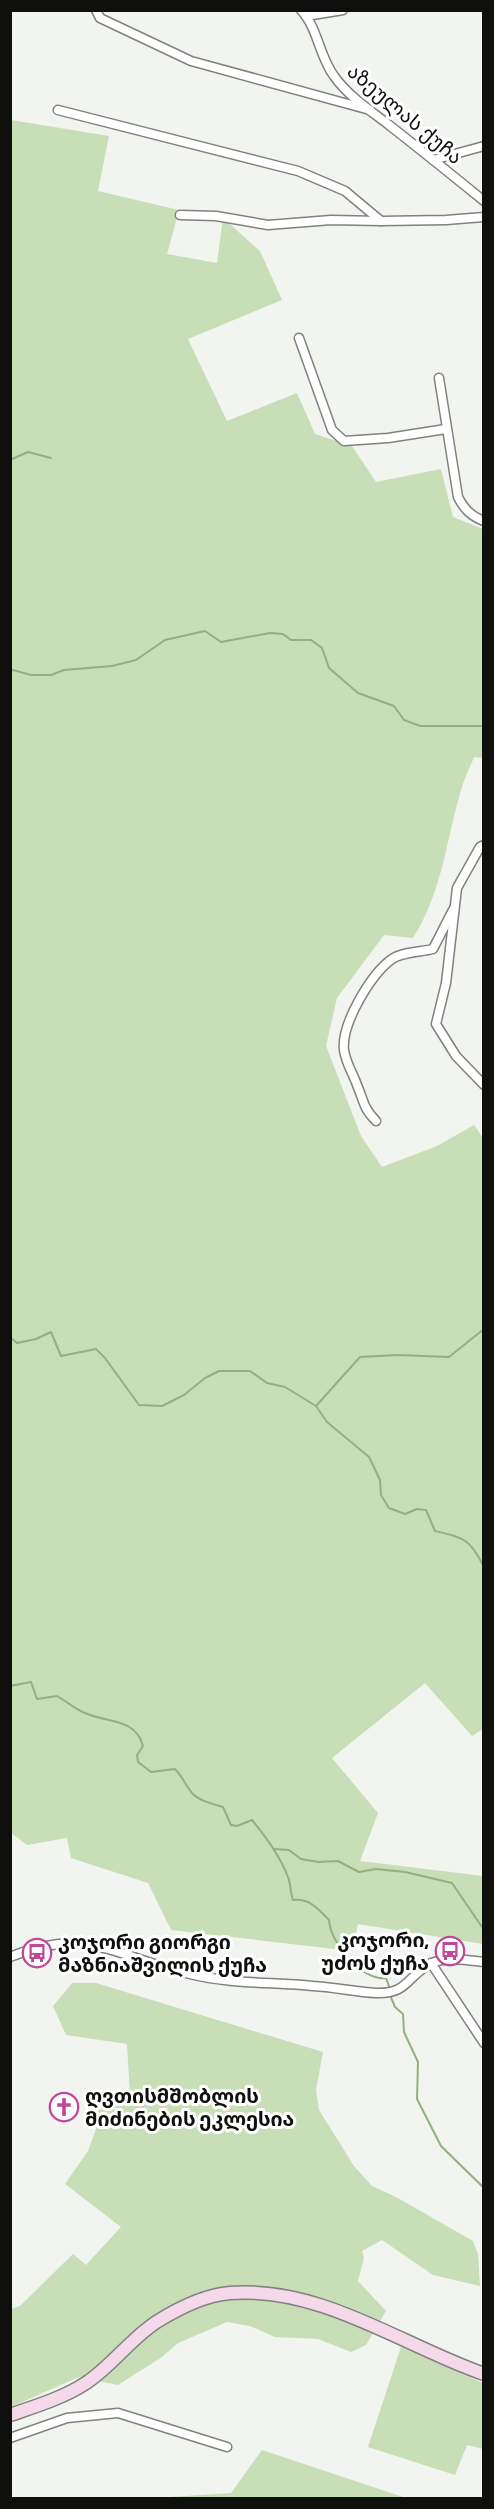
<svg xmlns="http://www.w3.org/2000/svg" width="494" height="2509" font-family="'Zilla Slab','Noto Sans Georgian',serif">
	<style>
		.green { fill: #c7deb7 }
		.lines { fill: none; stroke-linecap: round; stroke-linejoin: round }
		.stream { stroke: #94b081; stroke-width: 2 }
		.minor-casing { stroke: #80827f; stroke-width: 11 }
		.secondary-casing { stroke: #80827f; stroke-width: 15 }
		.minor { stroke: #fff; stroke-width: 8 }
		.secondary { stroke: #f6d8eb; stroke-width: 12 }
		.labels { text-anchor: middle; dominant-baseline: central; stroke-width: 6; stroke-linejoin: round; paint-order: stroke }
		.street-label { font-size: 20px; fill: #0f0f0e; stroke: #fff }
		.poi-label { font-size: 20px; font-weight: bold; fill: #0f0f0e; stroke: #fff; text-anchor: start }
	</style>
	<rect width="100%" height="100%" fill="#f2f4f0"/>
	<g class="green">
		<path d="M11,120L109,136L98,191L179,210L167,254L217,263L223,218L260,251L282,300L188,339L227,421L297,393L315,434L352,446L376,482L441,469L453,517L483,529V758L474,757C470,767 465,777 462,787C446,839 443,891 413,938L384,935L337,998L326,1046L361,1136L382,1167L437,1146L474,1125L483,1138V1729L472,1736L425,1683L332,1758L378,1813L360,1861L483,1876V1944L358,1924L352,1951L171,1930L148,1883L71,1858L67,1838L27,1845L11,1833Z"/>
		<polygon points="72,1983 96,1983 323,2052 316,2090 319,2110 354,2166 372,2186 396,2197 473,2241 478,2254 480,2286 433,2275 382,2240 362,2251 364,2258 358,2281 386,2311 366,2345 351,2352 318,2339 275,2337 250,2326 227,2322 178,2343 162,2357 118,2385 79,2377 11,2407 11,2309 20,2306 73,2254 86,2265 121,2227 65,2184 88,2151 96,2129 92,2108 106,2099 130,2095 127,2044 66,2035 53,2006"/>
		<polygon points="401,2347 483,2383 483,2449 467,2445 455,2475 368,2447"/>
		<polygon points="262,2450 406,2498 155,2498 231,2493"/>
	</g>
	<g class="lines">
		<g class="stream">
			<polyline points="10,460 28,452 51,458"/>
			<polyline points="10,672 13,670 31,675 51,675 64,670 112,666 136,660 165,640 205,631 221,642 270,633 283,634 291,640 311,640 322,648 329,668 358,693 394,706 404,720 420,726 484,726"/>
			<path d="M10,1337L17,1343L36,1339L51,1332L61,1356L96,1349L105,1358L139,1405L162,1406L184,1395L205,1378L219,1371H250L267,1383L285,1387L316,1406L327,1422L369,1457L380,1480L381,1495L389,1508L405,1514L417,1509L426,1510L435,1531C465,1538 470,1539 484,1567"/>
			<polyline points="316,1406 360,1357 398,1355 449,1357 484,1329"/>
			<path d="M10,1686L31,1682L37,1699L57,1696C66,1701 75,1709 85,1713C106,1723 135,1717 143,1746L137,1755L138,1762L151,1772L175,1769C183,1777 185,1785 192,1793C199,1801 213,1804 223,1807L231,1825L237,1826L252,1820C266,1837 280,1856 288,1877C291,1884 290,1892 293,1900C310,1898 318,1909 329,1920C330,1942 361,1981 386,1978L390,1989"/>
			<polyline points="274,1849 289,1850 301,1859 318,1862 338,1861 359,1872 376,1869 405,1872 452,1883 484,1930"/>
			<polyline points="390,1995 395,2007 403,2014 404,2032 418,2062 417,2099 441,2146 484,2188"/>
		</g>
		<g class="minor-casing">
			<g id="minor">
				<polyline points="96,10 100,18 191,61 370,110"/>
				<path d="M301,10C318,28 319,56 334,76C348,96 371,111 389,125C421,150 452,175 484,201"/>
				<polyline points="306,16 343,10"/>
				<polyline points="58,110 298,171 345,191 381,221 446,220 484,217"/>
				<polyline points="433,160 484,146"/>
				<polyline points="180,215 216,216 268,225 331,220 381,221"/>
				<polyline points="299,338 332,430 344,441 388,438 446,429"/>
				<path d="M439,378L458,497C464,509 471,516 484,521"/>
				<polyline points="484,845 480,847 457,888 446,983 436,1024 456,1056 484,1085"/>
				<path d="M376,1121C363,1108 364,1101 357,1085C353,1073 346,1064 344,1050C341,1024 371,974 392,959C402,952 421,952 433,949L453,910"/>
				<path d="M10,1957C88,1925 118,1958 190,1974C230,1984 272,1982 313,1986C334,1987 355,1992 376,1993C408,1994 406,1977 430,1964C445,1956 467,1960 484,1962"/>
				<polyline points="431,1963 484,2043"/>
				<polyline points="10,2438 67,2418 118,2413 227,2447"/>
			</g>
		</g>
		<g class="secondary-casing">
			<path id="secondary" d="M10,2415C36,2406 63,2398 86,2383C113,2365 131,2338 158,2321C179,2308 204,2295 230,2293C321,2286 401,2345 484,2374"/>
		</g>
		<use href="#minor" class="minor"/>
		<use href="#secondary" class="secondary"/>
	</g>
	<defs>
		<g id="bus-ring" transform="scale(1.5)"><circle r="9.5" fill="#fff" stroke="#c14799" stroke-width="1.5"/><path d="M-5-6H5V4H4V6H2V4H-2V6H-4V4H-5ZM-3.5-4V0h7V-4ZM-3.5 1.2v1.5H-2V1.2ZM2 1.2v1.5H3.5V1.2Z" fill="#c14799"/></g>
		<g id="church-ring" transform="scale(1.5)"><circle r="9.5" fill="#fff" stroke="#c14799" stroke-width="1.5"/><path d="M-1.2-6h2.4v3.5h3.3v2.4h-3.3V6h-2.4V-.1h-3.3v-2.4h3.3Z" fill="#c14799"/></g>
	</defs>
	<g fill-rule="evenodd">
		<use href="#bus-ring" x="450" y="1951"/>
		<use href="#bus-ring" x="37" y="1953"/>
		<use href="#church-ring" x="64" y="2107"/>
	</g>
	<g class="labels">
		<g class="street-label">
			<text transform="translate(405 114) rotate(40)">აზეულას ქუჩა</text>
		</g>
		<g class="poi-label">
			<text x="429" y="1940" text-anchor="end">კოჯორი,<tspan x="429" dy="23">უძოს ქუჩა</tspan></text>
			<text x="58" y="1942">კოჯორი გიორგი<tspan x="58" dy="23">მაზნიაშვილის ქუჩა</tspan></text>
			<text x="85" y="2096">ღვთისმშობლის<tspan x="85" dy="23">მიძინების ეკლესია</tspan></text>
		</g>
	</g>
	<rect width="494" height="2509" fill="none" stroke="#0f0f0e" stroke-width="24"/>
</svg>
